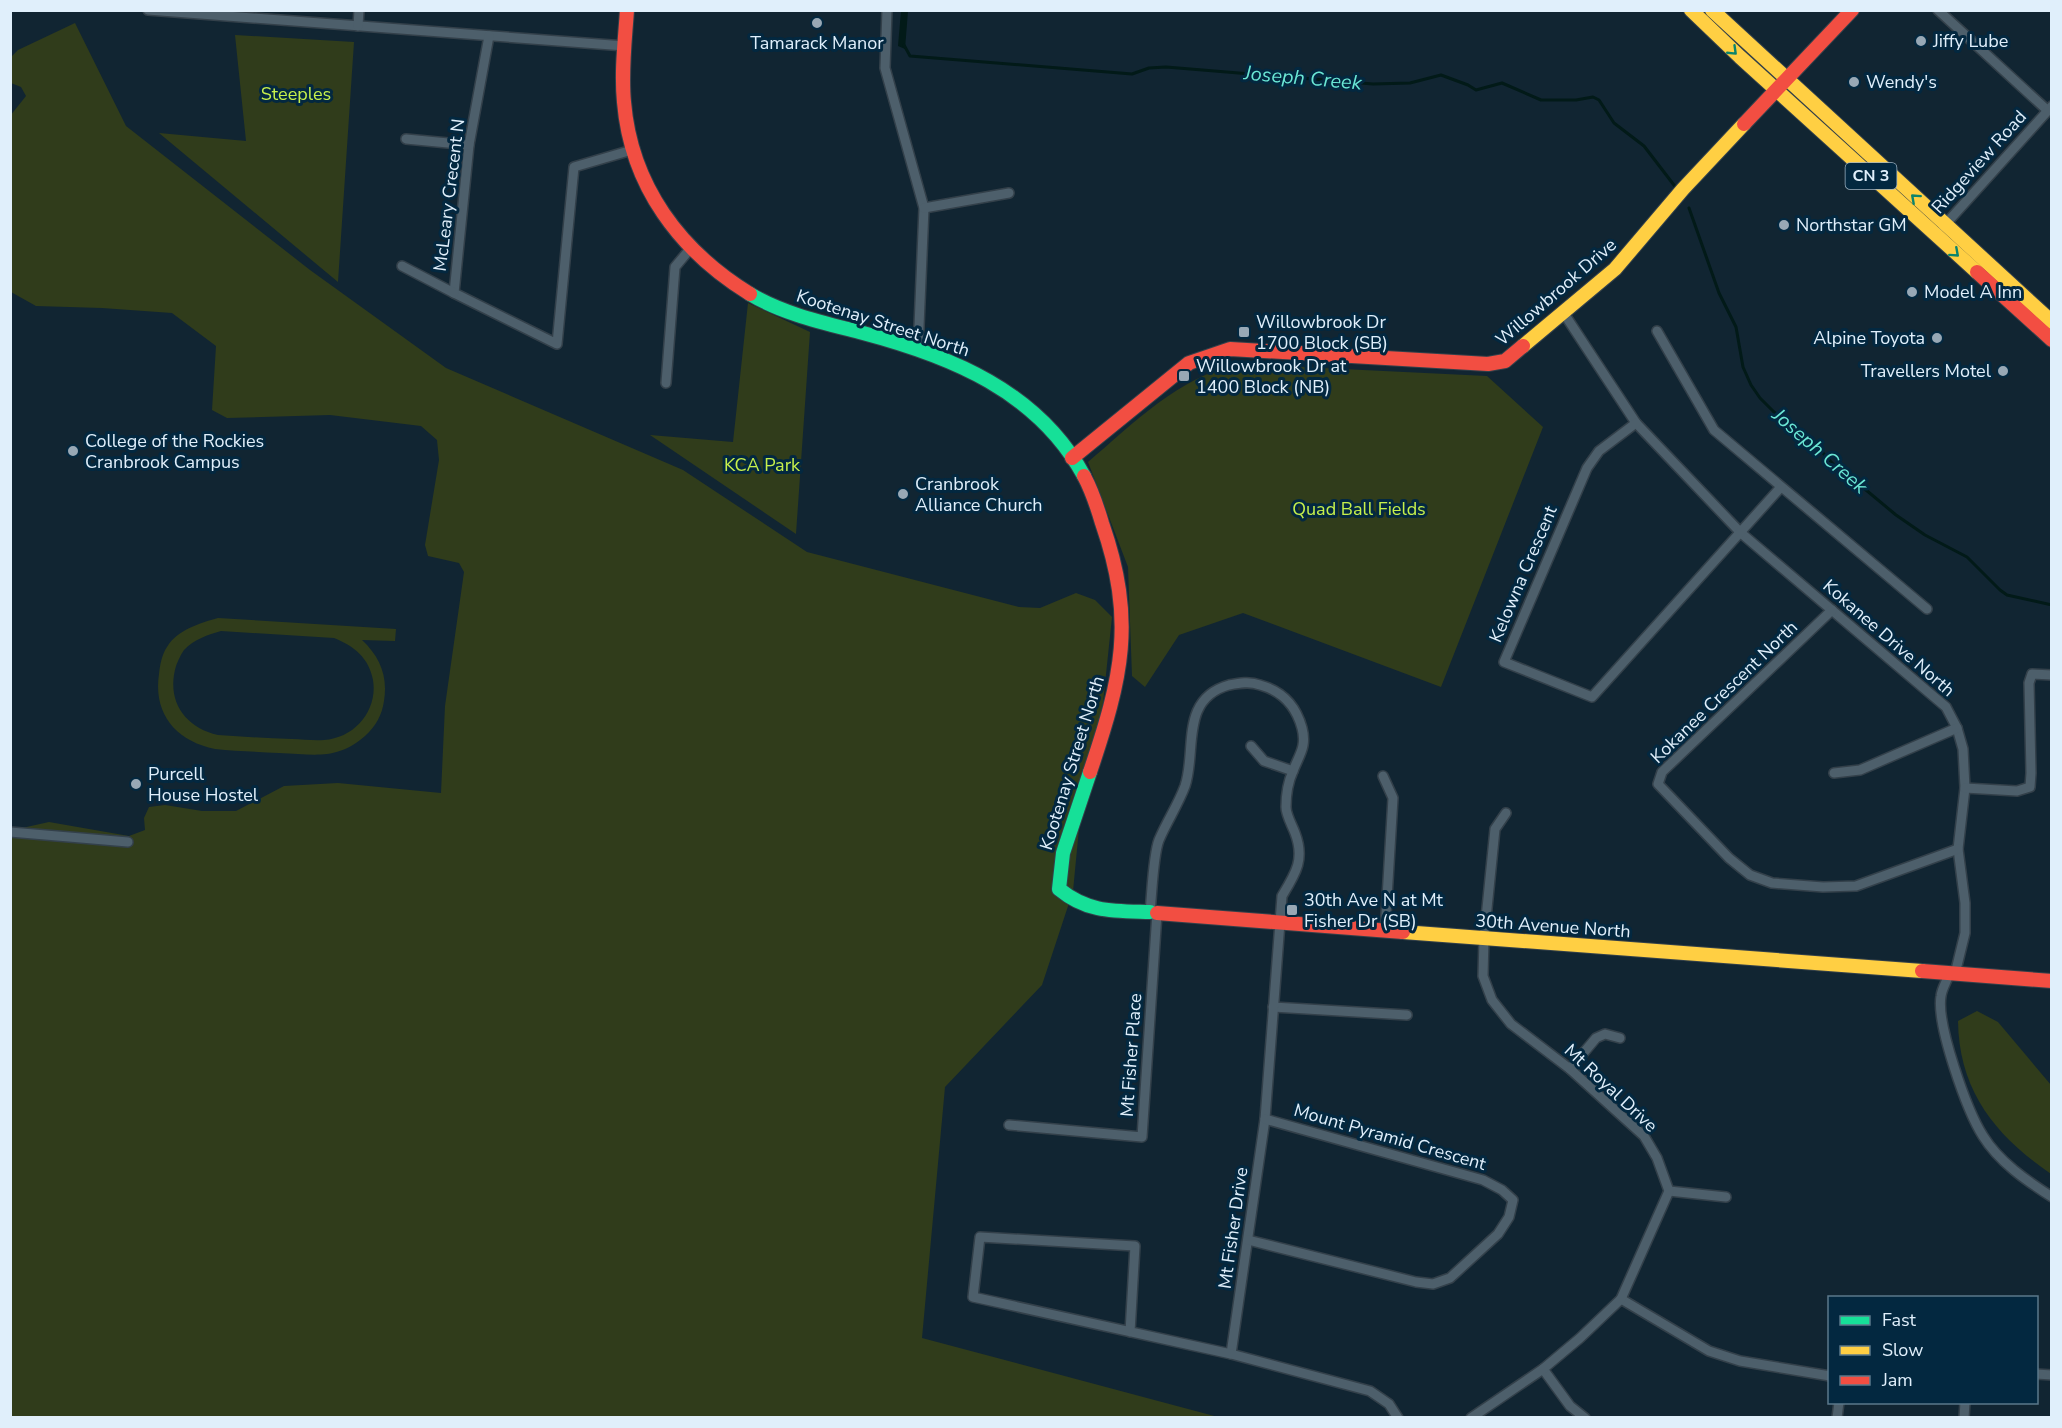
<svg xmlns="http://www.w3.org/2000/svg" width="2062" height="1428" font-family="'Nunito Sans',sans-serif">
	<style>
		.green { fill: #303c1b; fill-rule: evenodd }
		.water { fill: #021a18 }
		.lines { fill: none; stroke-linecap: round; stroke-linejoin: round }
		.stream { stroke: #021a18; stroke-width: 3 }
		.street-casing { stroke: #33404a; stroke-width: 12 }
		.fast-casing { stroke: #33404a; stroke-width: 16 }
		.slow-casing { stroke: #33404a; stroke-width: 16 }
		.jam-casing { stroke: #33404a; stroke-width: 16 }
		.street { stroke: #4d5f6b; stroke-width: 9 }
		.fast { stroke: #16e098; stroke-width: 14 }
		.slow { stroke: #ffcf43; stroke-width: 14 }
		.jam { stroke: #f24e42; stroke-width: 14 }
		.oneway { stroke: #0c846c }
		.poi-dot { fill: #98a8b5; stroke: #032840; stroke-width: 2 }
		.labels { text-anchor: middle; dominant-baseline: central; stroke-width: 6; stroke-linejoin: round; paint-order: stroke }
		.shield { fill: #032840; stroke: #9eb3c3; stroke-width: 1.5 }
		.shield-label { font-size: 16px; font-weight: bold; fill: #e0effb }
		.poi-label { font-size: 18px; fill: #e0effb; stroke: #032840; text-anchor: start }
		.park-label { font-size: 18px; fill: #c7f04b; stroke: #032840 }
		.street-label { font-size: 18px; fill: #e0effb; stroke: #032840 }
		.water-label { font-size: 20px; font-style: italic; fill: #6ae6d4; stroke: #032840 }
	</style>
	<rect width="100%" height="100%" fill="#112532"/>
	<g class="green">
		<polygon points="75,23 126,126 310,270 446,368 683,470 807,552 1019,607 1040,608 1076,593 1095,600 1112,617 1103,703 1083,787 1073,891 1042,985 945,1087 922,1338 1218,1417 11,1417 11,828 22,828 49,822 129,836 145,830 144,818 149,807 165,805 202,811 236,811 284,786 338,783 441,793 445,706 464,572 459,563 428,556 425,545 439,460 437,440 421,426 330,415 227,418 212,410 216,346 172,313 102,308 36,306 11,292 10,116 26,96 21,87 11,83 11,57 18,50"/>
		<polygon points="235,35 354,42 338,282 159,133 246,141"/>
		<polygon points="748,303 810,332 796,534 650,435 733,442"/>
		<path d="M1239,364L1487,376L1543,427L1441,687L1243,613L1179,635L1145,687L1132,676L1128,567L1088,462C1134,423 1178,377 1239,364Z"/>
		<path d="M218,618L396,629L395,641L362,640C380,657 388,676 384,701C382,715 376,726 365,736C336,761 314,754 279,753C258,752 236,751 215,749C176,741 153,714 159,674C160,665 162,654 167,647C177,630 200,623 218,618ZM221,631L334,638C354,646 369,658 373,680C378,710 355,738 324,740C314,741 302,739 292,739C267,738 243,737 218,735C184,727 166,700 176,666C178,661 181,654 184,650C194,639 208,635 221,631Z"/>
		<path d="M1977,1011L1998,1022L2051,1085V1174C1996,1136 1959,1092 1958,1021Z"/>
	</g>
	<polygon class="water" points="901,11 908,11 905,49 898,46"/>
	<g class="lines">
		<g class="stream">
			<polyline points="904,45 910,56 1132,74 1149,68 1166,67 1373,84 1410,83 1441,75 1468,85 1476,90 1502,83 1541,100 1576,100 1593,97 1599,100 1614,123 1644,146 1677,189"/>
			<polyline points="1689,208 1719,293 1736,327 1743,367 1751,385 1760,398 1774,412 1812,441 1844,476 1860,485 1896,515 1925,535 1967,557 2000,590 2007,595 2052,605"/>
		</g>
		<g class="street-casing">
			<g id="street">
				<polyline points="148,10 625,46"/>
				<polyline points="887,10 885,68 924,208 918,350"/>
				<polyline points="1938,10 2047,110"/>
				<polyline points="358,26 359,10"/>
				<polyline points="489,36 469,145 454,293 557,344 574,167 632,150"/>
				<polyline points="406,139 469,145"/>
				<polyline points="924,208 1009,193"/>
				<polyline points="1943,227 2052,106"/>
				<polyline points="402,266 454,293"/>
				<polyline points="1563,312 1636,423 1741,533 1946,707 1957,728 1963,749 1965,788 1958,849 1965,903 1965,933 1955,974"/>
				<polyline points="1657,331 1714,430 1927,609"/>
				<polyline points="666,383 675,267 690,249"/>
				<polyline points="1636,423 1599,451 1587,468 1504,662 1592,697 1781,487"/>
				<polyline points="1832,610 1662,772 1658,784 1729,858 1750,875 1772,883 1823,887 1856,886 1958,849"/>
				<polyline points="1251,746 1264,761 1293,771"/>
				<polyline points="1834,773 1860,770 1957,728"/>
				<polyline points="1383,776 1393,798 1385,931"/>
				<polyline points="1965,788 2017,791 2030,787 2031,773 2029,683 2032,674 2052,675"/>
				<polyline points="10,832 128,842"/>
				<path d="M1949,974C1947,981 1942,988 1941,996C1936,1024 1967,1111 1983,1136C1999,1162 2027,1181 2052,1197"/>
				<polyline points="1273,1007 1407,1015"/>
				<polyline points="1570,1069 1596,1038 1605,1034 1620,1038"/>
				<path d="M1009,1125L1142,1137L1157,913L1150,912C1152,894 1153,855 1159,840C1167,821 1178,805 1185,786C1197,751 1179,699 1229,685C1239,683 1250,681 1260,685C1282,691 1296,706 1302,728C1307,747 1299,755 1293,771C1288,782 1286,795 1286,807C1286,815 1292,825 1295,833C1305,859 1296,873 1282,896L1265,1119L1231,1354"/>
				<polyline points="1669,1191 1726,1197"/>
				<polyline points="1248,1240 1416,1282 1433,1284 1450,1278 1498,1234 1509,1217 1513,1200 1502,1190 1483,1180 1265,1119"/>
				<polyline points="1621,1299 1709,1351 1740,1361 1830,1376"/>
				<polyline points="1130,1332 1135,1246 980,1237 973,1297 1231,1354 1370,1391 1389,1404 1398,1418"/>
				<polyline points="1543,1369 1570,1406 1585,1418"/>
				<polyline points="2036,1374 2052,1375"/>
				<polyline points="1471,1418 1543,1369 1580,1338 1621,1299 1669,1191 1657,1158 1644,1136 1570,1069 1511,1024 1492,1000 1483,976 1484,938 1495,829 1506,813"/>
				<polyline points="1837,1418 1839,1402"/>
				<polyline points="1964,1418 1965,1402"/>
			</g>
		</g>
		<g class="fast-casing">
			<g id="fast">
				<path d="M750,294C783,314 825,323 863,333C950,356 1038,391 1084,476"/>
				<path d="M1090,772L1063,853L1059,889C1088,913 1115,911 1150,912"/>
			</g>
		</g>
		<g class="slow-casing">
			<g id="slow">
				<polyline points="1691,10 1740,57 1977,272"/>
				<polyline points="1712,10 2052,322"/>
				<polyline points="1523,346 1615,269 1683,189 1744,124"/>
				<polyline points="1403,932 1922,971"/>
			</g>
		</g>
		<g class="jam-casing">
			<g id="jam">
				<path d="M627,10C625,40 621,71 624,102C631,186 680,251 750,294"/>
				<polyline points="1744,124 1852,10"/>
				<polyline points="1977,272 2052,340"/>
				<polyline points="1072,458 1189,363 1230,349 1488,364 1505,361 1523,346"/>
				<path d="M1084,476C1092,491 1097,506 1102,523C1136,621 1122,677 1090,772"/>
				<polyline points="1157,913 1403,932"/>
				<polyline points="1922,971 2052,981"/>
			</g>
		</g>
		<use href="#street" class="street"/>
		<use href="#fast" class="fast"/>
		<use href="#slow" class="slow"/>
		<use href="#jam" class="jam"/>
	</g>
	<defs><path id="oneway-chevron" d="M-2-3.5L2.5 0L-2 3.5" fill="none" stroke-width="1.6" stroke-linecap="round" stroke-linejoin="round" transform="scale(1.5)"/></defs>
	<g class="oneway">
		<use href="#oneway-chevron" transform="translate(1733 51) rotate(44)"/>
		<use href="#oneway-chevron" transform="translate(1915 198) rotate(-138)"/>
		<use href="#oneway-chevron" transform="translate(1955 253) rotate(42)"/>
	</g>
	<g class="poi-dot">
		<circle cx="817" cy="23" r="6"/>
		<circle cx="1921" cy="41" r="6"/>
		<circle cx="1854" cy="82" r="6"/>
		<circle cx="1784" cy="225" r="6"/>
		<circle cx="1912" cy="292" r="6"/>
		<rect x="1238" y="326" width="12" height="12" rx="3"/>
		<circle cx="1937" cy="338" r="6"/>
		<circle cx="2003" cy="371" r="6"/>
		<rect x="1178" y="370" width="12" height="12" rx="3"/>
		<circle cx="73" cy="451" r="6"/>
		<circle cx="903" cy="494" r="6"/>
		<circle cx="136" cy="784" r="6"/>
		<rect x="1286" y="904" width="12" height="12" rx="3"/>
	</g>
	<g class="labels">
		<rect class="shield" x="1845.5" y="163" width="51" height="26" rx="4.5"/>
		<g class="shield-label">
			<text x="1871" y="176">CN 3</text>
		</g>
		<g class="poi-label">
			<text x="1933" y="41">Jiffy Lube</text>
			<text x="817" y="43" text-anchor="middle">Tamarack Manor</text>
			<text x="1866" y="82">Wendy's</text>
			<text x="1796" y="225">Northstar GM</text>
			<text x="1924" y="292">Model A Inn</text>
			<text x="1256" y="322">Willowbrook Dr<tspan x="1256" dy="21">1700 Block (SB)</tspan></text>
			<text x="1925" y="338" text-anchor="end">Alpine Toyota</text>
			<text x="1196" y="366">Willowbrook Dr at<tspan x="1196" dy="21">1400 Block (NB)</tspan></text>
			<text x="1991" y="371" text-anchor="end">Travellers Motel</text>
			<text x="85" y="441">College of the Rockies<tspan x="85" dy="21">Cranbrook Campus</tspan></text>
			<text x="915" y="484">Cranbrook<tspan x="915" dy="21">Alliance Church</tspan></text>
			<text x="148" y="774">Purcell<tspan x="148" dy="21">House Hostel</tspan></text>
			<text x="1304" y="900">30th Ave N at Mt<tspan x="1304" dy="21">Fisher Dr (SB)</tspan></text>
		</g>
		<g class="park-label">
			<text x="296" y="94">Steeples</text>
			<text x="762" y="465">KCA Park</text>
			<text x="1359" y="509">Quad Ball Fields</text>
		</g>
		<g class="street-label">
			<text transform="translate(1979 162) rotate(-48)">Ridgeview Road</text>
			<text transform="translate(449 195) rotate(-83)">McLeary Crecent N</text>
			<text transform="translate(1556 292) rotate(-41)">Willowbrook Drive</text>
			<text transform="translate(883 323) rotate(18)">Kootenay Street North</text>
			<text transform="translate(1523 574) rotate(-67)">Kelowna Crescent</text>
			<text transform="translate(1889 638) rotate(41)">Kokanee Drive North</text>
			<text transform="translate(1724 692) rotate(-44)">Kokanee Crescent North</text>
			<text transform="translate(1072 763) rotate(-73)">Kootenay Street North</text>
			<text transform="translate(1553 926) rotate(4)">30th Avenue North</text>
			<text transform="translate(1131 1055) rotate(-86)">Mt Fisher Place</text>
			<text transform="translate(1611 1088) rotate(43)">Mt Royal Drive</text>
			<text transform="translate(1390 1137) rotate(16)">Mount Pyramid Crescent</text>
			<text transform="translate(1233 1228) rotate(-82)">Mt Fisher Drive</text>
		</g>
		<g class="water-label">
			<text transform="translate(1303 78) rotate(5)">Joseph Creek</text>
			<text transform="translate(1820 451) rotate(41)">Joseph Creek</text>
		</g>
	</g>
	<rect width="2062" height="1428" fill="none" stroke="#e0effb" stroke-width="24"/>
	<rect x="1828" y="1296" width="210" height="108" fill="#032840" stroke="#5b788b" stroke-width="1.5"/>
	<rect x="1840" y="1316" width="30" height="9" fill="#16e098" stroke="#5b788b" stroke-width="1.5"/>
	<text x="1882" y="1326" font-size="18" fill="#e0effb">Fast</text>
	<rect x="1840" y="1346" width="30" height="9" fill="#ffcf43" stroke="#5b788b" stroke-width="1.5"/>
	<text x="1882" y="1356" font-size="18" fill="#e0effb">Slow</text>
	<rect x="1840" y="1376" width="30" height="9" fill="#f24e42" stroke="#5b788b" stroke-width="1.5"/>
	<text x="1882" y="1386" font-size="18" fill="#e0effb">Jam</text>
</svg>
